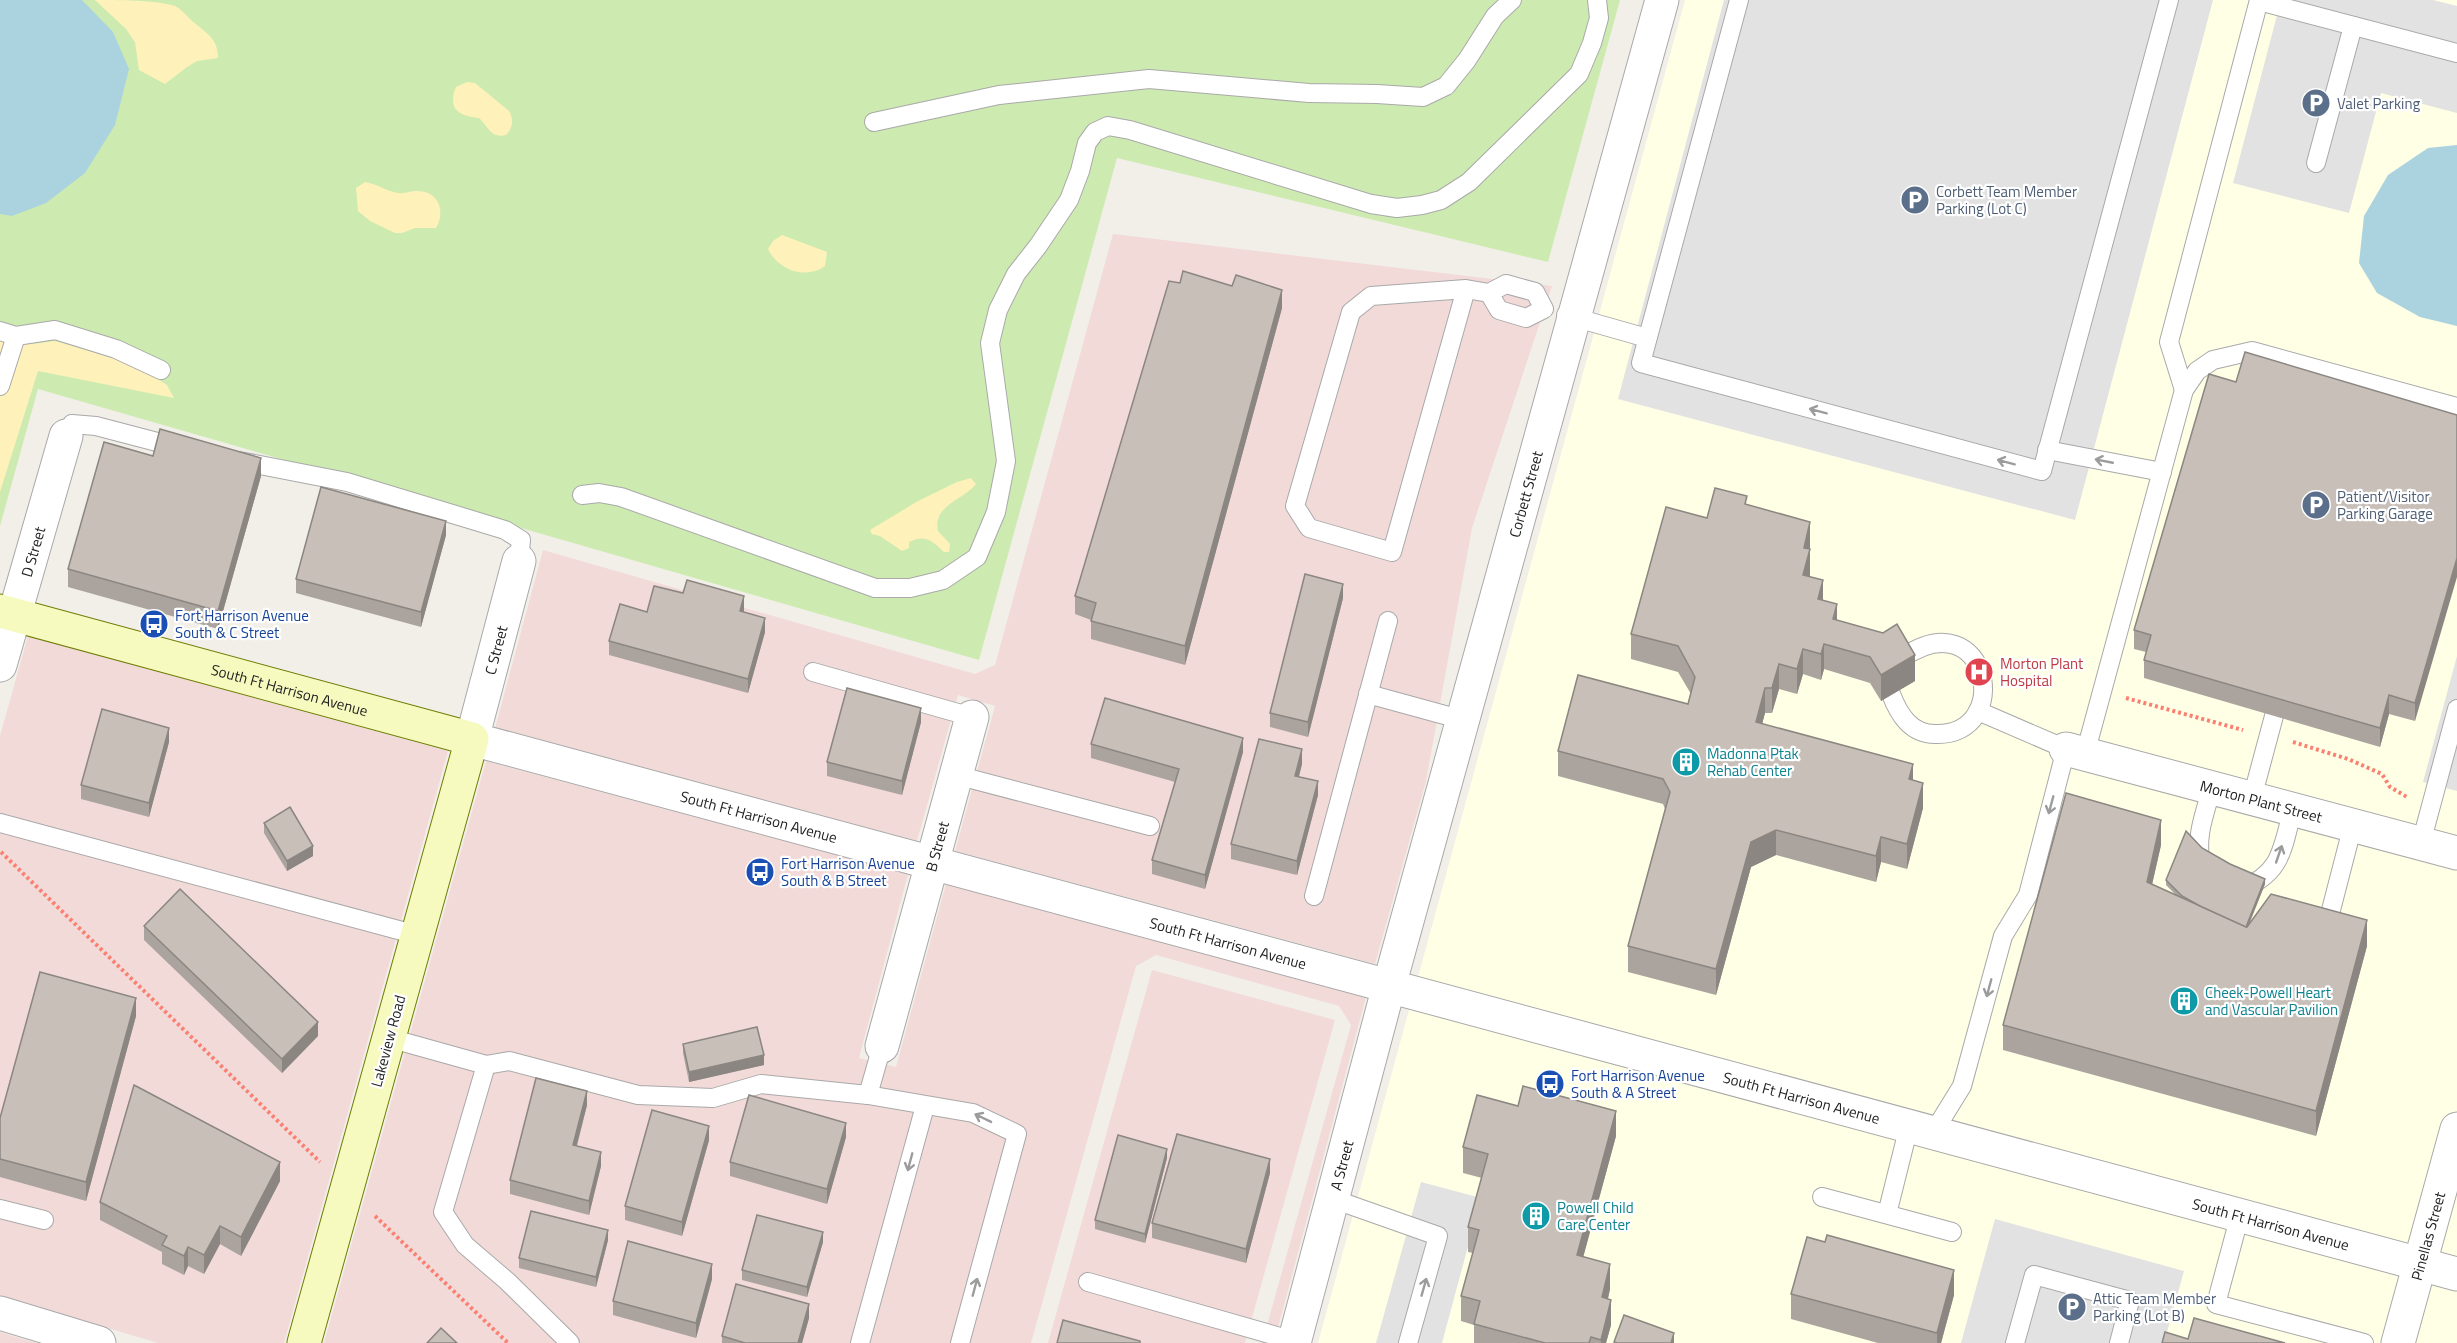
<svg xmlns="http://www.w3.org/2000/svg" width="2457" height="1343" font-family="'Titillium Web',sans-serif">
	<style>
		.commercial { fill: #f2dad9 }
		.education { fill: #ffffe5 }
		.grass { fill: #cdebb0 }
		.sand { fill: #fff1ba }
		.parking { fill: #e2e2e2 }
		.water { fill: #aad3df }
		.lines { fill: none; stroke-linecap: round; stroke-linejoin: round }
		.service-casing { stroke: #a9a9a9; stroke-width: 20 }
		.minor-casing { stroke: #a9a9a9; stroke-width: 35 }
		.tertiary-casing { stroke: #a9a9a9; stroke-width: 35 }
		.secondary-casing { stroke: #707d05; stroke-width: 35 }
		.path { stroke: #fa8072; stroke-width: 4; stroke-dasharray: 3 3; stroke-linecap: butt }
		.service { stroke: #fff; stroke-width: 18 }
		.minor { stroke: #fff; stroke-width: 33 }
		.tertiary { stroke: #fff; stroke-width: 33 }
		.secondary { stroke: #f7fabf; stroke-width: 33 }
		.wall { fill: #aba49e }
		.shaded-wall { fill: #8b8681 }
		.building { fill: #c7bfb8; stroke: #8b8681; stroke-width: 1.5 }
		.oneway { stroke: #9c9c9c }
		.labels { text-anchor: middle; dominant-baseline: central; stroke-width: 4.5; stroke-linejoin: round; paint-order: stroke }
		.service-label { font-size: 15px; fill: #4e5e75; stroke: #fff; text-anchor: start }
		.street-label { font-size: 15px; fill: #222; stroke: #fff }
		.transit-label { font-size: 15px; fill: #164399; stroke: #fff; text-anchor: start }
		.health-label { font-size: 15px; fill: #be3a42; stroke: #fff; text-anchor: start }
		.culture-label { font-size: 15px; fill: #0d838f; stroke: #fff; text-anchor: start }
	</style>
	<rect width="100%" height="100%" fill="#f2efe9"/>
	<g class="commercial">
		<polygon points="1113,234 1552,286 1472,528 1426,781 1375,964 955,851 995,706 958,695 917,841 495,728 543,550 975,674 995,665"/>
		<polygon points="28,636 448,751 284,1343 158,1343 0,1296 0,736"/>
		<polygon points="486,761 908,874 859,1058 896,1067 946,884 1366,997 1274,1343 1262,1343 1351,1025 1339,1006 1156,955 1136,966 1031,1343 324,1343"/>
		<polygon points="1152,970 1335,1020 1245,1343 1048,1343"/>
		<polygon points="0,1332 36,1343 0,1343"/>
	</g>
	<polygon class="education" points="1685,0 2457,0 2457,1343 1318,1343"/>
	<polygon class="grass" points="0,0 1620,0 1548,262 1117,158 979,660 38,389 0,526"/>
	<g class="sand">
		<path d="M95,0C117,0 156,0 175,6C183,10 189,19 196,24C209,35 218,40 218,58L197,61L187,67L165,84L139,70L135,42L126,29Z"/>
		<path d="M475,83L509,111C514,120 513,128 506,135C491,139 488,126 479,118C459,116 447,109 456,87L467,82Z"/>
		<path d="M365,182C377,184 386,191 398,193C405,194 410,191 417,191C439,191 446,212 436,228H415L402,233H395L370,221L358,211L356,188Z"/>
		<path d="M782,235L827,252L825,266C805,280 778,270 768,249L773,241Z"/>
		<polygon points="0,336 32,344 55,341 133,364 167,385 174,398 38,371 0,492"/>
		<path d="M971,478L976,484C963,500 932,506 938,531L950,544L949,552H944C932,541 926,534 909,542V548L902,551L880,536L872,534L870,530L918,501L957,482Z"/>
	</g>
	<g class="parking">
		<polygon points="1724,0 2213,0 2075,520 1618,399"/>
		<polygon points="2281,0 2433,0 2457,6 2457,113 2381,93 2349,213 2233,183"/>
		<polygon points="2457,656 2457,791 2423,782"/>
		<polygon points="1421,1182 1481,1198 1442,1343 1376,1343"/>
		<polygon points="1995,1219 2184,1271 2164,1343 1961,1343"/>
	</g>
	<g class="water">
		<polygon points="0,0 82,0 113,32 129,69 115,125 85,173 46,203 12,216 0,214"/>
		<polygon points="2457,145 2457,326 2420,317 2377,293 2359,263 2364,216 2388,175 2428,148"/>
	</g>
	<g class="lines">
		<g class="service-casing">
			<g id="service">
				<polyline points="1739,0 1641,363 2042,471 2169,0"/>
				<polyline points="2259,1 2457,53"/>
				<polyline points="874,122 999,95 1149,79 1309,93 1377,94 1423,97 1446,86 1467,60 1495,16 1512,0"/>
				<polyline points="2316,163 2353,26"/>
				<polygon points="1506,284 1535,292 1544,309 1526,318 1499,310 1489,293"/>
				<polyline points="1466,289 1371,296 1351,312 1295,506 1309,528 1392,552 1466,289 1489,293"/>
				<polyline points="1566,315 1647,338"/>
				<polyline points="0,331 16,336 55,330 116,349 161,370"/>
				<polyline points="0,386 16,336"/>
				<polyline points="2184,390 2169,342 2259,0"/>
				<polyline points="66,436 72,424 96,426 180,448"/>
				<polyline points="2047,450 2162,472"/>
				<polyline points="239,461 347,482 505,530 521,540 519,561"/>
				<polyline points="582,495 599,493 621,497 875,588 910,588 943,580 977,557 996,512 1006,461 990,343 998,310 1016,274 1038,246 1069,200 1080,171 1087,143 1095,132 1108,126 1130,130 1371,204 1397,208 1422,205 1441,200 1469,182 1579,74 1592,43 1599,18 1597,0"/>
				<polyline points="813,672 972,717"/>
				<polyline points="1368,694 1463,720"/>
				<path d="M1891,694C1899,715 1911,734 1935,734C2015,737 1989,598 1902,658"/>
				<polyline points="2085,754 2184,390 2197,371 2213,360 2252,351 2457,407"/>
				<polyline points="956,775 1150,826"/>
				<polyline points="2252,798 2274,716"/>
				<polyline points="0,823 417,935"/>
				<polyline points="2421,843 2457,709"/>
				<path d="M2202,867C2194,840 2204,815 2212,788"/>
				<path d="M2242,889C2283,872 2282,848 2293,809"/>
				<polyline points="1314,896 1388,621"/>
				<polyline points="2331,910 2353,825"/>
				<polyline points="389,1038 486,1065 509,1061 638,1095 713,1098 761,1084 868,1095 882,1046"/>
				<polyline points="486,1065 443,1212 465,1245 507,1281 570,1343"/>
				<polyline points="868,1095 973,1113 1017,1134 960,1343"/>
				<polyline points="1933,1133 1962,1086 2003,936 2028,895 2066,749 1978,711"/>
				<polyline points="1822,1197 1952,1232"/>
				<polyline points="1333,1199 1438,1236 1408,1343"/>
				<polyline points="0,1209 44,1220"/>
				<polyline points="1887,1214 1909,1126"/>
				<polyline points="2240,1215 2216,1304 2364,1343"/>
				<polyline points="1088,1282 1294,1341"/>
				<polyline points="860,1343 925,1106"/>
				<polyline points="2015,1343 2034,1275 2130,1301 2119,1343"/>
			</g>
		</g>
		<g class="minor-casing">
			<g id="minor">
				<path id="s1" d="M0,665L66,436"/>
				<path id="s2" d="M472,739L519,561"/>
				<path id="s3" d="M2066,749L2457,853"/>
				<path id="s4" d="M882,1046L972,717"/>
				<polyline points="0,1313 99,1343"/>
				<path id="s5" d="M1294,1343L1389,986L1662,0"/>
				<path id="s6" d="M2398,1343L2457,1129"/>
			</g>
		</g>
		<g class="tertiary-casing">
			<g id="tertiary">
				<path id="s7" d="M472,739L2457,1274"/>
			</g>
		</g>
		<g class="secondary-casing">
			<g id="secondary">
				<path id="s8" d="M0,611L472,739L304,1343"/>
			</g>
		</g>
		<g class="path">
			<polyline points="2126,698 2243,730"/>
			<polyline points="2293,742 2348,759 2382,774 2390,787 2407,797"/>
			<polyline points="1,852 320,1162"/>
			<polyline points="375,1216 508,1343"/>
		</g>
		<use href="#service" class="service"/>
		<use href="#minor" class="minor"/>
		<use href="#tertiary" class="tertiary"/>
		<use href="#secondary" class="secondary"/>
	</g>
	<g class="wall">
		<polygon points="1180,283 1232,286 1282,308 1185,665 1091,639 1091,620 1075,614 1075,596"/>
		<polygon points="2236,382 2457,415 2415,721 2389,714 2380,747 2144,678 2144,660 2146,652 2134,649 2134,630"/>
		<polygon points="261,476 218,629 68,587 68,569"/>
		<polygon points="1747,504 1810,547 1809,577 1823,600 1837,620 1915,681 1881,701 1870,683 1824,669 1821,680 1803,674 1797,694 1779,689 1772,713 1765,713 1762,724 1913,780 1923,808 1907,869 1881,862 1876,882 1776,855 1751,867 1716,995 1628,972 1628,946 1665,809 1663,804 1558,776 1558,751 1688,704 1691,694 1678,672 1631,659 1631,634"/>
		<polygon points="446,535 421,627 296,593 296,579"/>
		<polygon points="1343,598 1308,737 1270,727 1270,713"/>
		<polygon points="744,610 744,612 765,632 748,693 609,655 609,641 647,612"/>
		<polygon points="921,722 902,795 827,776 827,762"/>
		<polygon points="169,742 149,817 81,799 81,785"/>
		<polygon points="1091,744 1243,752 1205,889 1152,874 1152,860 1175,782 1091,758"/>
		<polygon points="1302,764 1299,777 1318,795 1297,875 1231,859 1231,844"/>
		<polygon points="264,823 313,856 287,871 264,833"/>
		<polygon points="2161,845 2152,884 2176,895 2166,885 2166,880 2202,848 2265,884 2249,925 2367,946 2316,1136 2003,1050 2003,1025"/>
		<polygon points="144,926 318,1036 282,1073 144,940"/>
		<polygon points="136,1016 86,1201 0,1177 0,1118"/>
		<polygon points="683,1044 764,1065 689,1082 683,1053"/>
		<polygon points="587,1105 577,1146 601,1166 589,1215 510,1194 510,1180"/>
		<polygon points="1616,1136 1583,1257 1610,1289 1608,1299 1611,1325 1606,1343 1474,1343 1474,1325 1461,1321 1461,1296 1473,1253 1468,1252 1468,1227 1482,1178 1463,1173 1463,1147"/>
		<polygon points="846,1137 827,1204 730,1176 730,1162"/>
		<polygon points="709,1140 682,1236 625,1220 625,1206"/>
		<polygon points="1167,1158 1145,1243 1095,1229 1095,1220"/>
		<polygon points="1270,1173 1246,1263 1152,1238 1152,1223"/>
		<polygon points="280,1181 241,1256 220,1244 204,1274 188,1266 184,1275 162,1264 162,1252 100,1220 100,1202"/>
		<polygon points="608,1240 596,1287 519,1268 519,1258"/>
		<polygon points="823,1242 807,1297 742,1280 742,1270"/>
		<polygon points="712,1279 696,1338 613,1315 613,1301"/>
		<polygon points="1791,1294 1954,1295 1941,1343 1878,1343 1791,1319"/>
		<polygon points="809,1318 802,1343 722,1343 722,1336"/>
	</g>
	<g class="shaded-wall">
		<polygon points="1282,290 1282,308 1185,665 1185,646"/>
		<polygon points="261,458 261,476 218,629 218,611"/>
		<polygon points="446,521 446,535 421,627 421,612"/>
		<polygon points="1810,522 1810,547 1804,573 1804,548"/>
		<polygon points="1810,549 1810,575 1803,600 1803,575"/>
		<polygon points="2457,558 2457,577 2415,721 2415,703"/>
		<polygon points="1823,580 1823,606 1818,599"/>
		<polygon points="1343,584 1343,598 1308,737 1308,722"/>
		<polygon points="744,596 744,610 740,625 740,611"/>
		<polygon points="1837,604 1837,629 1833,619"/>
		<polygon points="765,618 765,632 748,693 748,679"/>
		<polygon points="1824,644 1824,669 1821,680 1821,654"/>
		<polygon points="1803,649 1803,674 1797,694 1797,669"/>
		<polygon points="1915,655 1915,681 1881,701 1881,675"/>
		<polygon points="1779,664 1779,689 1772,713 1772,688"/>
		<polygon points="1765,688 1765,713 1756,747 1756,722"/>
		<polygon points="2389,695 2389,714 2380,747 2380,728"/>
		<polygon points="921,708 921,722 902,795 902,781"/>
		<polygon points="169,728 169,742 149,817 149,803"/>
		<polygon points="1243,738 1243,752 1205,889 1205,875"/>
		<polygon points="1302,749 1302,764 1295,790 1295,776"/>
		<polygon points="1913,764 1913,789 1909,779"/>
		<polygon points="1318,781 1318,795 1297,875 1297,861"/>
		<polygon points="1923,783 1923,808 1907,869 1907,844"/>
		<polygon points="2161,820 2161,845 2147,907 2147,882"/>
		<polygon points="1776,830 1776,855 1751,867 1716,995 1716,969 1751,842"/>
		<polygon points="1881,837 1881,862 1876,882 1876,856"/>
		<polygon points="313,846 313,856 287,871 287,861"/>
		<polygon points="2265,879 2265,884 2245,933 2245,929"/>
		<polygon points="2367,920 2367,946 2316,1136 2316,1111"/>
		<polygon points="136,998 136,1016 86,1201 86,1182"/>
		<polygon points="318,1022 318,1036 282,1073 282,1059"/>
		<polygon points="764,1055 764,1065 689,1082 689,1072"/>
		<polygon points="587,1091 587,1105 573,1159 573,1145"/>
		<polygon points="1616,1111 1616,1136 1577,1280 1577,1255"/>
		<polygon points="846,1123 846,1137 827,1204 827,1189"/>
		<polygon points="709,1126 709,1140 682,1236 682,1222"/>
		<polygon points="1167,1149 1167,1158 1145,1243 1145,1234"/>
		<polygon points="601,1152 601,1166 589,1215 589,1201"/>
		<polygon points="1270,1159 1270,1173 1246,1263 1246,1249"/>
		<polygon points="280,1162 280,1181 241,1256 241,1237"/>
		<polygon points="220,1226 220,1244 204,1274 204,1255"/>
		<polygon points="608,1230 608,1240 596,1287 596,1277"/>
		<polygon points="823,1232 823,1242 807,1297 807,1287"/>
		<polygon points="188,1247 188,1266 184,1275 184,1256"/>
		<polygon points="712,1264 712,1279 696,1338 696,1323"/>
		<polygon points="1610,1264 1610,1289 1602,1323 1602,1297"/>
		<polygon points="1954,1270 1954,1295 1941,1343 1937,1343 1937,1333"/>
		<polygon points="1611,1300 1611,1325 1606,1343 1601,1343 1601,1340"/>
		<polygon points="809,1304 809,1318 802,1343 798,1343"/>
		<polygon points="1674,1333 1674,1343 1671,1343"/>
	</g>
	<g class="building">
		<polygon points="1183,271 1232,286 1236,275 1282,290 1185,646 1091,621 1096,603 1075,596 1169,281 1180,283"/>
		<polygon points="2245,352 2457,415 2457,558 2415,703 2389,695 2380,728 2144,660 2151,635 2134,630 2209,374 2236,382"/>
		<polygon points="160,429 261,458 218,611 68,569 104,442 153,456"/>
		<polygon points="321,487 446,521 421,612 296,579"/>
		<polygon points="1715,488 1747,496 1745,504 1810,522 1804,548 1810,549 1803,575 1823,580 1818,599 1837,604 1833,619 1883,633 1897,624 1915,655 1881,675 1870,657 1824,644 1821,654 1803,649 1797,669 1779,664 1772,688 1765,688 1756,722 1913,764 1909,779 1923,783 1907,844 1881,837 1876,856 1776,830 1751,842 1716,969 1628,946 1670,792 1663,779 1558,751 1578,675 1688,704 1695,677 1678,646 1631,634 1666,507 1707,518"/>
		<polygon points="1305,574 1343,584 1308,722 1270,713"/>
		<polygon points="687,580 744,596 740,611 765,618 748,679 609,641 620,604 647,612 654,586 683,593"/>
		<polygon points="847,688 921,708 902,781 827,762"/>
		<polygon points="1105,698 1243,738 1205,875 1152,860 1179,769 1091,744"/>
		<polygon points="102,709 169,728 149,803 81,785"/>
		<polygon points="1259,739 1302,749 1295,776 1318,781 1297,861 1231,844"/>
		<polygon points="2066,793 2161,820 2147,882 2247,927 2271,894 2367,920 2316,1111 2003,1025"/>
		<polygon points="290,807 313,846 287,861 264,823"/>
		<polygon points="2186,831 2202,848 2230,864 2265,879 2246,927 2200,906 2182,896 2166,880"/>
		<polygon points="180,889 318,1022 282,1059 144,926"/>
		<polygon points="40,972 136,998 86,1182 0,1159 0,1118"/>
		<polygon points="757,1027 764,1055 689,1072 683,1044"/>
		<polygon points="536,1078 587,1091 573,1145 601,1152 589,1201 510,1180"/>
		<polygon points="134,1085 280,1162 241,1237 220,1226 204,1255 188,1247 184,1256 162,1245 167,1236 100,1202"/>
		<polygon points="1523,1086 1616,1111 1577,1255 1610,1264 1602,1297 1611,1300 1601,1340 1591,1337 1589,1343 1545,1343 1474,1324 1480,1301 1461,1296 1479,1230 1468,1227 1488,1154 1463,1147 1477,1095 1518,1106"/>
		<polygon points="749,1095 846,1123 827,1189 730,1162"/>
		<polygon points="652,1110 709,1126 682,1222 625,1206"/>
		<polygon points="1177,1134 1270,1159 1246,1249 1152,1223"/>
		<polygon points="1118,1135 1167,1149 1145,1234 1095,1220"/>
		<polygon points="531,1211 608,1230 596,1277 519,1258"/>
		<polygon points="757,1215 823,1232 807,1287 742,1270"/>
		<polygon points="1827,1235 1954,1270 1937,1333 1791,1294 1807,1237 1825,1242"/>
		<polygon points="628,1241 712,1264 696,1323 613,1301"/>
		<polygon points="736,1284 809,1304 798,1343 745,1343 722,1336"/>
		<polygon points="1624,1315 1674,1333 1671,1343 1617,1343 1614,1342"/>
		<polygon points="2194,1318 2285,1343 2162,1343 2165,1332 2188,1339"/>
		<polygon points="1063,1320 1140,1341 1140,1343 1057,1343"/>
		<polygon points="441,1328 457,1343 427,1343"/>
	</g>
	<defs><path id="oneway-shaft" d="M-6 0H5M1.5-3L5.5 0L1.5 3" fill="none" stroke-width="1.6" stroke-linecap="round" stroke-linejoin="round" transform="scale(1.5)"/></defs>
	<g class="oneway">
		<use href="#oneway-shaft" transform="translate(1818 411) rotate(-165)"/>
		<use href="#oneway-shaft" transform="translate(2104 461) rotate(-169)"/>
		<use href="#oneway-shaft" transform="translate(2006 462) rotate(-165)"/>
		<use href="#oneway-shaft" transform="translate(2051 805) rotate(105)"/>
		<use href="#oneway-shaft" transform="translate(2279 854) rotate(-71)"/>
		<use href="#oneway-shaft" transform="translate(1989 988) rotate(105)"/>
		<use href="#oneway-shaft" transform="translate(983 1118) rotate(-154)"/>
		<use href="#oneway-shaft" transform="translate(910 1162) rotate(105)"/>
		<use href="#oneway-shaft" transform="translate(975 1287) rotate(-75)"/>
		<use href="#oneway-shaft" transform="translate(1424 1287) rotate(-74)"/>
	</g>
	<defs>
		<g id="parking-disc" transform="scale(1.5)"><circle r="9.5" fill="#5c6f8a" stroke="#fff"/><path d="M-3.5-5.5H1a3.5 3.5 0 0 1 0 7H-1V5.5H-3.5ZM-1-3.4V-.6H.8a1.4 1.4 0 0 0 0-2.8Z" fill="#fff"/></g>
		<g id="bus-disc" transform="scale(1.5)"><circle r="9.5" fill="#1a4fb4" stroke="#fff"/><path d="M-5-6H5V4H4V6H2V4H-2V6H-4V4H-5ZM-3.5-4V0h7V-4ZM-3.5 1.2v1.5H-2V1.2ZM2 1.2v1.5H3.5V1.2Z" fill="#fff"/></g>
		<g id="hospital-disc" transform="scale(1.5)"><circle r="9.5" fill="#e0444e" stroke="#fff"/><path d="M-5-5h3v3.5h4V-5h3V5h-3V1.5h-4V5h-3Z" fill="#fff"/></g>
		<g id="building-disc" transform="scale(1.5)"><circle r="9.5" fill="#0f9aa8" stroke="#fff"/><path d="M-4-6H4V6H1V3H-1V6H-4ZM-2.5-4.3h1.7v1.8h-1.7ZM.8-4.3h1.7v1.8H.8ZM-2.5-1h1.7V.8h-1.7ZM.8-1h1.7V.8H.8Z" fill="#fff"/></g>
	</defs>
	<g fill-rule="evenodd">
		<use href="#parking-disc" x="2316" y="103"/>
		<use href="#parking-disc" x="1915" y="200"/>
		<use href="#parking-disc" x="2316" y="505"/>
		<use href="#bus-disc" x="154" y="624"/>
		<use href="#hospital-disc" x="1979" y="672"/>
		<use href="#building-disc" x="1686" y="762"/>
		<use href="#bus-disc" x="760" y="872"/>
		<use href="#building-disc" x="2184" y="1001"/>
		<use href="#bus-disc" x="1550" y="1084"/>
		<use href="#building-disc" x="1536" y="1216"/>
		<use href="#parking-disc" x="2072" y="1307"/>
	</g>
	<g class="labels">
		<g class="service-label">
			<text x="2337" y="103">Valet Parking</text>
			<text x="1936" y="191">Corbett Team Member<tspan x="1936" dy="17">Parking (Lot C)</tspan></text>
			<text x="2337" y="496">Patient/Visitor<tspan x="2337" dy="17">Parking Garage</tspan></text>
			<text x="2093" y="1298">Attic Team Member<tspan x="2093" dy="17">Parking (Lot B)</tspan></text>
		</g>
		<g class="street-label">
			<text stroke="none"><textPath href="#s5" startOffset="880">Corbett Street</textPath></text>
			<text stroke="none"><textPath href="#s1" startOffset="118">D Street</textPath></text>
			<text stroke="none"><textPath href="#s2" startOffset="92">C Street</textPath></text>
			<text stroke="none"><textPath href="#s8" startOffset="300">South Ft Harrison Avenue</textPath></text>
			<text stroke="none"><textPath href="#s3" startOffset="202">Morton Plant Street</textPath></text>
			<text stroke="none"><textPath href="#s7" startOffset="297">South Ft Harrison Avenue</textPath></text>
			<text stroke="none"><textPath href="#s4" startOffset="207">B Street</textPath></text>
			<text stroke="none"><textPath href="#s7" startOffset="783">South Ft Harrison Avenue</textPath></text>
			<text transform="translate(388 1041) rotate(-75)">Lakeview Road</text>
			<text stroke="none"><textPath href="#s7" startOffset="1377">South Ft Harrison Avenue</textPath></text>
			<text stroke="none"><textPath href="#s5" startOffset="184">A Street</textPath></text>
			<text stroke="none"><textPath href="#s7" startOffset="1863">South Ft Harrison Avenue</textPath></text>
			<text stroke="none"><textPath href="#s6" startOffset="111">Pinellas Street</textPath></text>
		</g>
		<g class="transit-label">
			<text x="175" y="615">Fort Harrison Avenue<tspan x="175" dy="17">South &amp; C Street</tspan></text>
			<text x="781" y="863">Fort Harrison Avenue<tspan x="781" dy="17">South &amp; B Street</tspan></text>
			<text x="1571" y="1075">Fort Harrison Avenue<tspan x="1571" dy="17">South &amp; A Street</tspan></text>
		</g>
		<g class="health-label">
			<text x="2000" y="663">Morton Plant<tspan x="2000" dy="17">Hospital</tspan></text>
		</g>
		<g class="culture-label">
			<text x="1707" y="753">Madonna Ptak<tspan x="1707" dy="17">Rehab Center</tspan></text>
			<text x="2205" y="992">Cheek-Powell Heart<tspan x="2205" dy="17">and Vascular Pavilion</tspan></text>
			<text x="1557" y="1207">Powell Child<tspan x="1557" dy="17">Care Center</tspan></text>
		</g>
	</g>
</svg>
